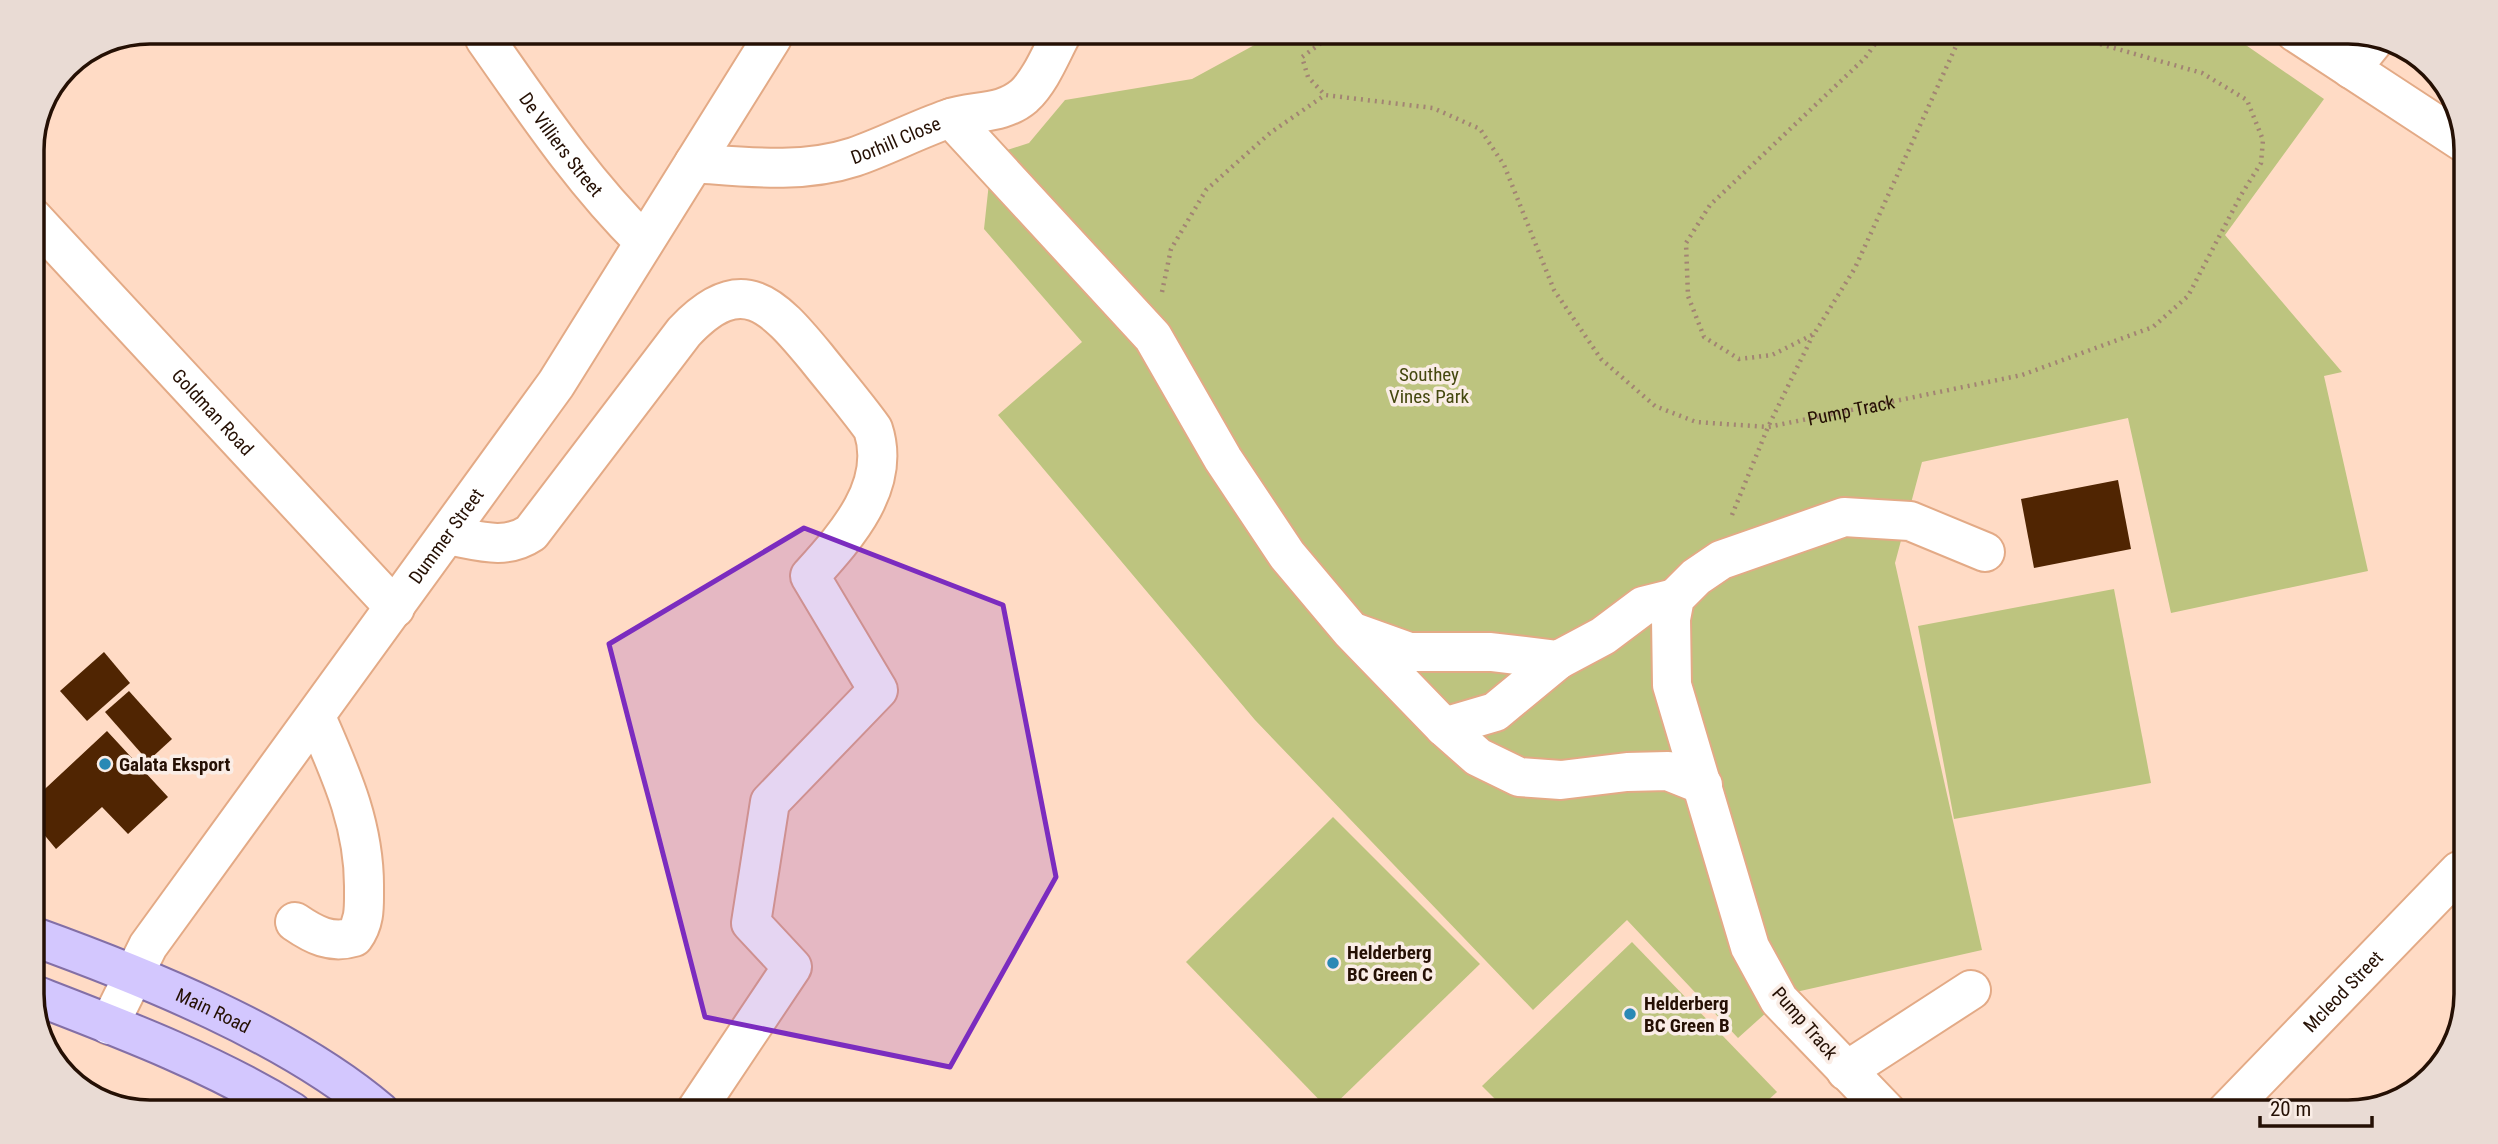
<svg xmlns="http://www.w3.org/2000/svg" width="2498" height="1144" font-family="'Roboto Condensed',sans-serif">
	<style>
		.green { fill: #bdc47f }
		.building { fill: #502502 }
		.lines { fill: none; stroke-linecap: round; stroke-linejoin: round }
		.minor-casing { stroke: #e3aa86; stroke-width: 42 }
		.major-casing { stroke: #836fa6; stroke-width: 42 }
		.path { stroke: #a28473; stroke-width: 4.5; stroke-dasharray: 2 5; stroke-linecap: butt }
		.minor { stroke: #fff; stroke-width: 38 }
		.major { stroke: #d3c7fe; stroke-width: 38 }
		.marked { fill: #7b2cbf; fill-opacity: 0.2; stroke: #7b2cbf; stroke-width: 5; stroke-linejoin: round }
		.poi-dot { fill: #2a89b5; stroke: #faede6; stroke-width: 2.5 }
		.labels { text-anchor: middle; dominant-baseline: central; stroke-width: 7; stroke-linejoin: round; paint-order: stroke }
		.street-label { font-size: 19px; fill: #251004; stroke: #faede6 }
		.park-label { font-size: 19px; fill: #44470e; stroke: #faede6 }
		.poi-label { font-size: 19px; font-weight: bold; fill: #251004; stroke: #faede6; text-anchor: start }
		.rim { fill: none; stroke: #251004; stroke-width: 3.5 }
	</style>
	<rect width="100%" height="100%" fill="#ffdbc5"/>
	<g class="green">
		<polygon points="2227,32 2324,99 2225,235 2342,372 2324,376 2368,571 2171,613 2128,418 1922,462 1895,563 1982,950 1787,994 1738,1038 1627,920 1533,1010 1255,720 998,415 1082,342 984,229 992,155 1029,143 1065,100 1192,79 1271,36"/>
		<polygon points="2114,589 2151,783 1954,819 1918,626"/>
		<polygon points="1333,817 1480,964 1329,1110 1186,962"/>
		<polygon points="1632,942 1777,1092 1755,1112 1508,1112 1482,1086"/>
	</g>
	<g class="building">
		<polygon points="2118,480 2131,549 2034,568 2021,499"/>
		<polygon points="104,652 130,683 87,721 60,691"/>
		<polygon points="129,691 172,739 148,761 105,712"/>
		<polygon points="107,731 168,797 128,834 102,807 56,849 32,820 32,801"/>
	</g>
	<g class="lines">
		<g class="minor-casing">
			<g id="minor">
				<polyline points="2295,32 2466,144"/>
				<path id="s2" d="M485,39C535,110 582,181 644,242"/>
				<polyline points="2351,69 2377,37"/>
				<polyline points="951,118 1153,337 1223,459 1287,555 1351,631 1444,727 1478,757 1519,777 1561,780 1627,772 1668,771 1703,785"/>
				<path id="s3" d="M694,163C747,167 802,174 854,157C886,146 916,130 948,119C974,110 1002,115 1024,96C1040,81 1050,56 1060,37"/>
				<path id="s4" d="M32,217L395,608"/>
				<path d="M447,535C477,540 504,551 531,533L684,332C742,270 773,305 816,357C835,381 855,404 873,429C892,486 846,536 810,576L878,690L770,802L751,923L792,967L695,1112"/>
				<polyline points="1356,633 1409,652 1491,652 1558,660 1603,636 1643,606 1675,598"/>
				<polyline points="1444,727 1495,712 1558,660"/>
				<path d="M295,922C314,935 331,944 354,937C365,922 364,907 364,890C365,826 341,774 316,717"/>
				<path id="s5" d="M109,1025L148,946L556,384L772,38"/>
				<polyline points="1846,1071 1971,990"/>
				<polyline points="1887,1112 1779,1000 1750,947 1672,685 1671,619 1675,598 1696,577 1721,560 1844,517 1910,521 1985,552"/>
				<path id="s6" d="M2226,1112L2459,871"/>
			</g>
		</g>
		<g class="major-casing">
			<g id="major">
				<path id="s7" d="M32,936C143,976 290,1035 380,1112"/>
				<path d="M32,994C120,1028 211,1062 292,1112"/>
			</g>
		</g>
		<g class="path">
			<polyline points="1883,33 1865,58 1710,205 1686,243 1688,296 1704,337 1739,359 1772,355 1814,334 1855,268 1962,33"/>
			<path id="s1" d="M1332,35L1302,57L1308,77L1325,95L1433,108L1480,129L1504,165L1554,290L1601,359L1655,406L1696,422L1768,427L2022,375L2153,327L2188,296L2241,195L2261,163L2263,140L2247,100L2202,73L2061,33"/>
			<polyline points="1162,292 1171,249 1206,190 1270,133 1325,95"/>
			<polyline points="1732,515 1768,427 1813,335"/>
		</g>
		<use href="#minor" class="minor"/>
		<use href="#major" class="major"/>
	</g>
	<path class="marked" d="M804,528L1003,605L1056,877L950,1067L705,1017L609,644Z"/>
	<g class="poi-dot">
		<circle cx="105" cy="764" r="7"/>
		<circle cx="1333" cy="963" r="7"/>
		<circle cx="1630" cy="1014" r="7"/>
	</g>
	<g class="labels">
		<g class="street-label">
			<text stroke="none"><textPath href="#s3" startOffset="206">Dorhill Close</textPath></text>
			<text stroke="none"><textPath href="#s2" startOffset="130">De Villiers Street</textPath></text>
			<text stroke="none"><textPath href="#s1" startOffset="777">Pump Track</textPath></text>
			<text stroke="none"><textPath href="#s4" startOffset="266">Goldman Road</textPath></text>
			<text stroke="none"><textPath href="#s5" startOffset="595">Dummer Street</textPath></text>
			<text stroke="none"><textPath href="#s6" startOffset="168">Mcleod Street</textPath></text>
			<text stroke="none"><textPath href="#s7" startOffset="196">Main Road</textPath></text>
			<text transform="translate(1805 1023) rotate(49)">Pump Track</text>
		</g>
		<g class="park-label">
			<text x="1429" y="374">Southey<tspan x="1429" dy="22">Vines Park</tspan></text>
		</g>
		<g class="poi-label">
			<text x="119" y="764">Galata Eksport</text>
			<text x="1347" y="952">Helderberg<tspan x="1347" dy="22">BC Green C</tspan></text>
			<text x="1644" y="1003">Helderberg<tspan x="1644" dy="22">BC Green B</tspan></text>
		</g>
	</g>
	<path d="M0 0H2498V1144H0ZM150 44H2348A106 106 0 0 1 2454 150V994A106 106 0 0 1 2348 1100H150A106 106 0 0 1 44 994V150A106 106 0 0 1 150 44Z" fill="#e9dbd4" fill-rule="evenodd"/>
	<path class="rim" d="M150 44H2348A106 106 0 0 1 2454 150V994A106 106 0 0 1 2348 1100H150A106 106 0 0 1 44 994V150A106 106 0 0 1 150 44Z"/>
	<path d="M2260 1116v10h112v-10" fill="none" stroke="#251004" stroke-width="3.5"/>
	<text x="2270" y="1116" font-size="21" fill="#251004" stroke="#faede6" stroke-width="5" paint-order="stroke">20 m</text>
</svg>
